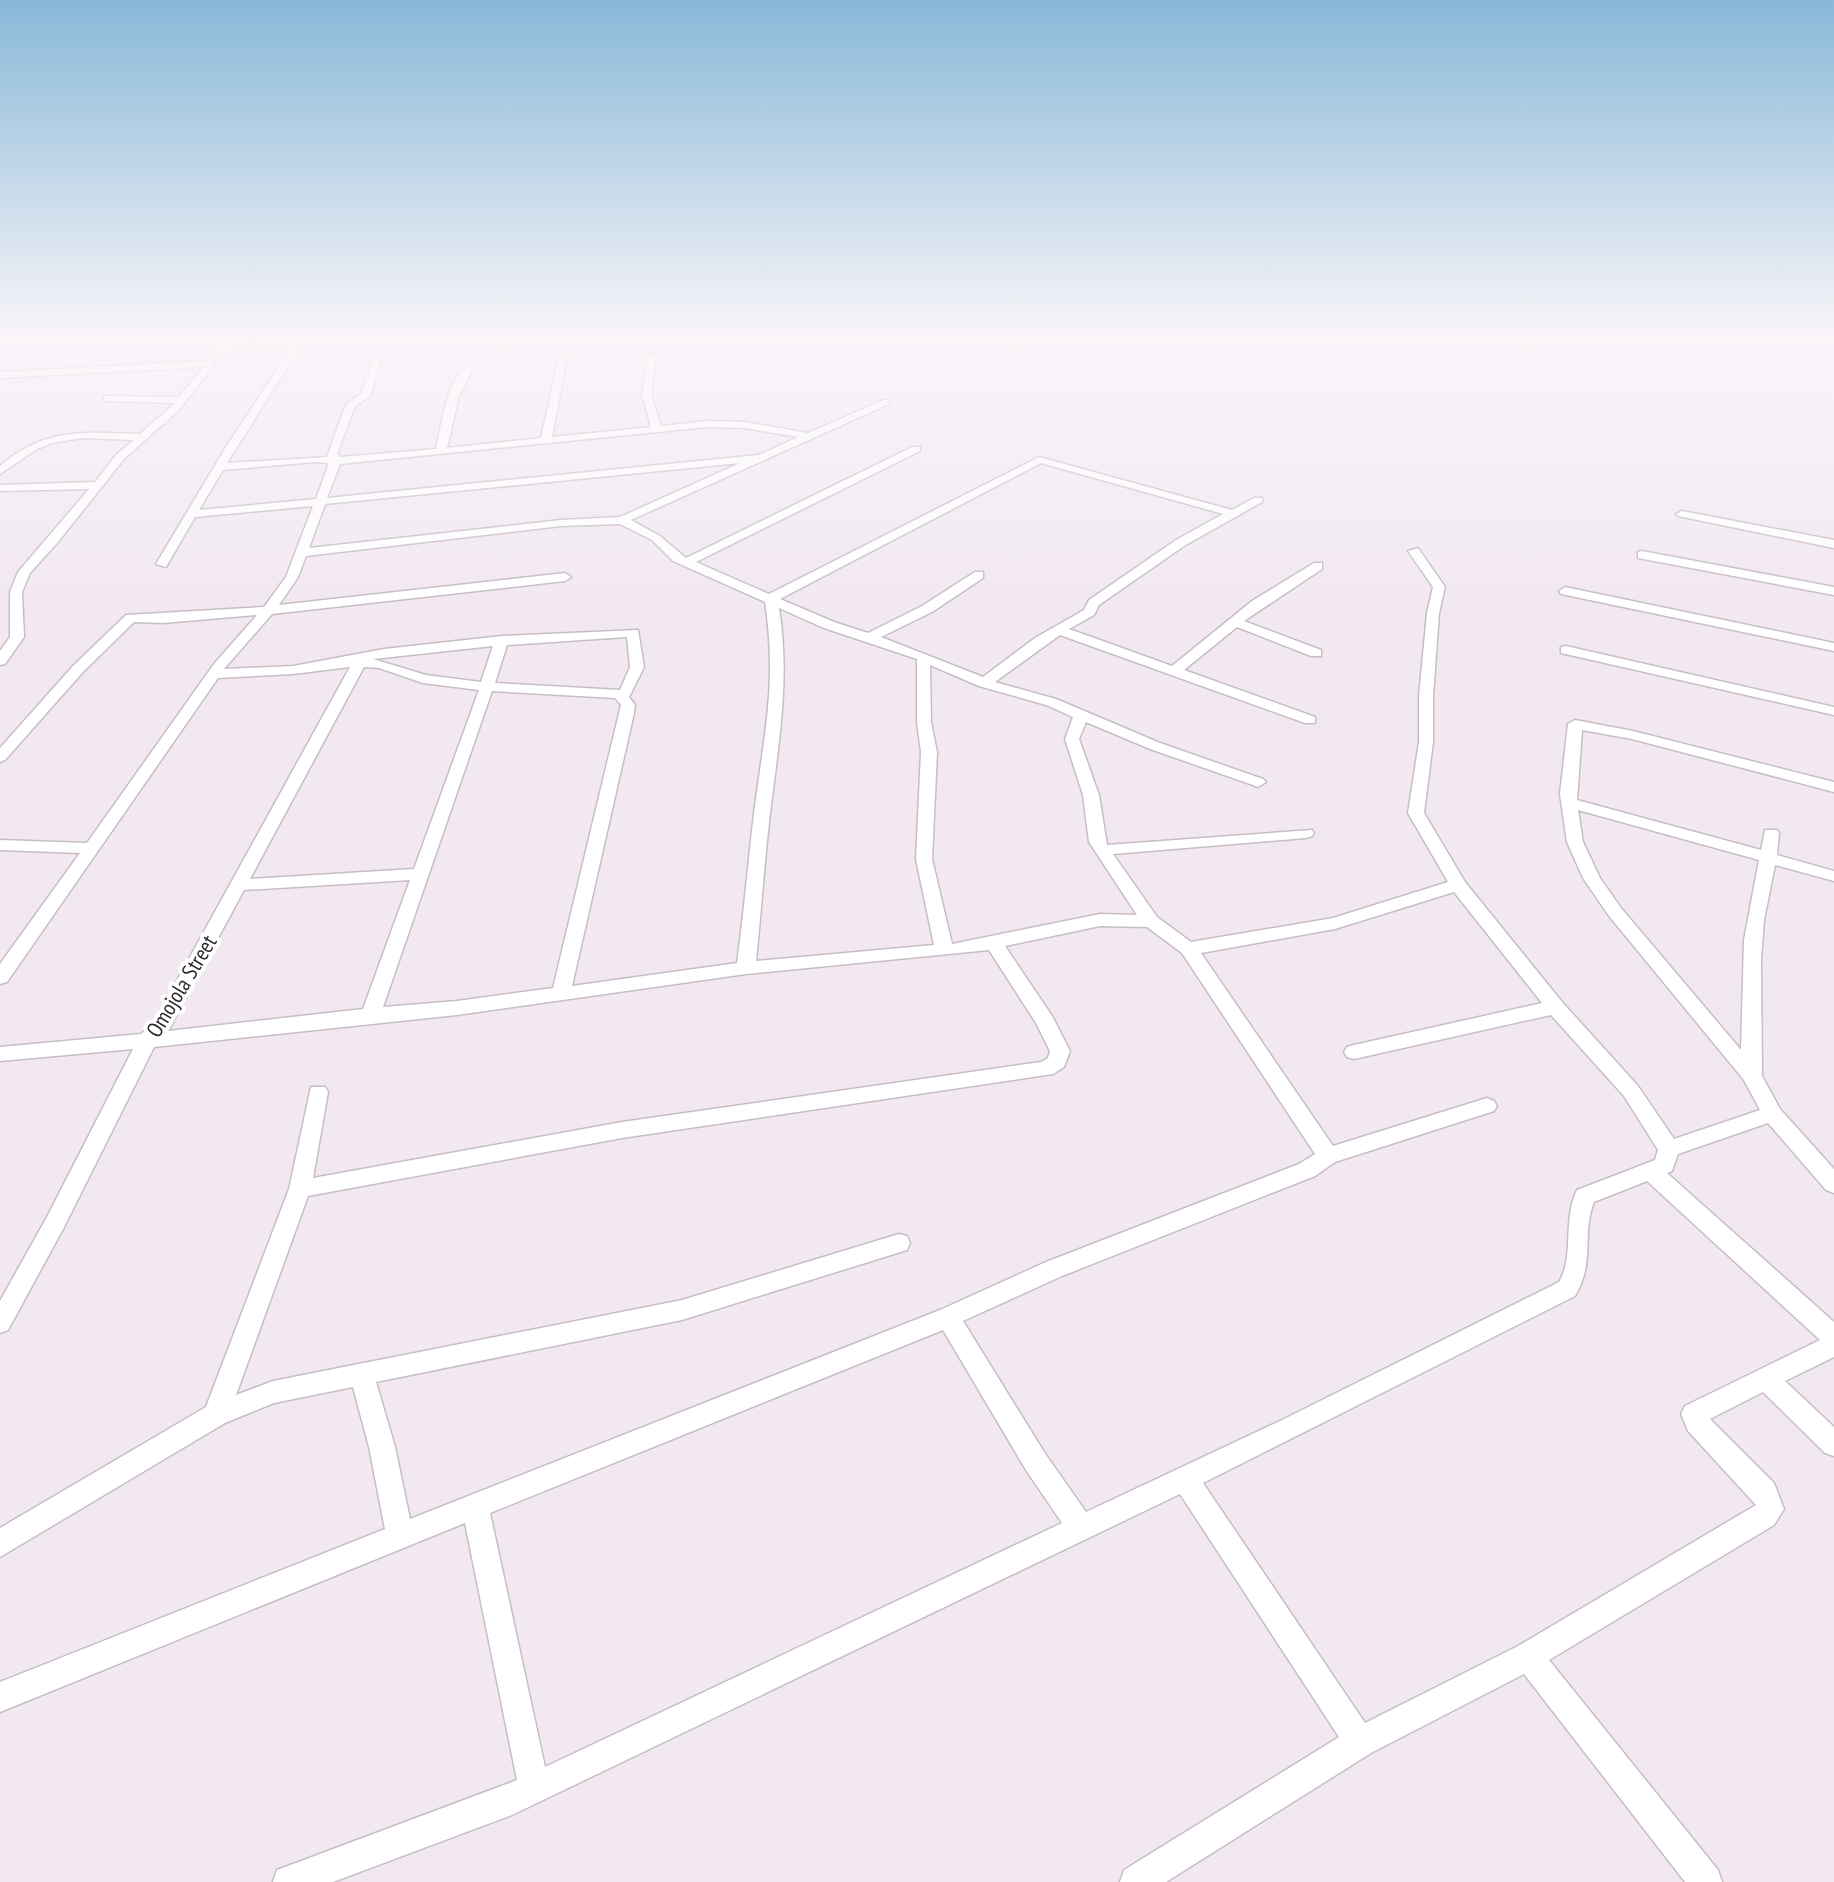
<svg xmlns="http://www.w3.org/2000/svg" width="1834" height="1882" font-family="'PT Sans Narrow',sans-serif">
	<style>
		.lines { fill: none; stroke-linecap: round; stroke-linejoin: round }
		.minor-casing { stroke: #c7bdc7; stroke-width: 3 }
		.minor { fill: #fff; fill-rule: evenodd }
		.labels { text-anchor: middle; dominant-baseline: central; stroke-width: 8; stroke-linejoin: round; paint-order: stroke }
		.street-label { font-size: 22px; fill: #2d2a2e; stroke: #fff }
	</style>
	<rect width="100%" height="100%" fill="#f2e8f2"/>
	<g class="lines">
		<g class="minor-casing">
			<g id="minor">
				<path d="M227,337H235L229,346L290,341L301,346L227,463L327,457L346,404L361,394L373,361L377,358L381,361L370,396L355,406L337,454L340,457L436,449C442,423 446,380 469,363L474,366L459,396L447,448L541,438L559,357L563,354L567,357L552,437L651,427L642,394L648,357L652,354L656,357L651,394L661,426L707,421L745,422L808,433L883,400H889V404L631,520L660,536L686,558L912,447H920V451L696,562L769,594L1039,457L1232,510L1254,498H1262V502L1184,546L1099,605L1094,615L1069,629L1172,666L1252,601L1314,563H1322V569L1244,621L1321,650V656H1311L1237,627L1184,670L1315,717V723H1305L1060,635L995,682L1056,699L1160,743L1263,779L1266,782L1258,787L1253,785L1150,749L1086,722L1079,739L1099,795L1107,845L1312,830L1314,833L1312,836L1306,838L1113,854L1157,917L1191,942L1333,918L1448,882L1408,813L1419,742V696L1427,613L1433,587L1408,551L1418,548L1445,587L1439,613L1433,696V742L1424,813L1465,882L1562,1002L1638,1086L1674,1139L1760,1110L1744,1080L1609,916L1583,878L1567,842L1560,794L1568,724L1575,720L1633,731L1834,782V792L1632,739L1582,730L1577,800L1761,850L1765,830H1777L1779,833L1777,855L1834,871V881L1775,865L1764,920L1761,959L1762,1076L1780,1109L1834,1169V1193L1826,1190L1768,1123L1678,1154L1672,1171L1667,1173L1834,1322V1357L1785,1381L1834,1427V1456L1825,1453L1763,1392L1710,1419L1774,1483L1784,1509L1774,1525L1549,1660L1718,1870L1722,1882H1685L1524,1674L1371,1753L1166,1882H1120L1124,1870L1339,1737L1180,1494L512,1815L333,1882H273L277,1870L517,1780L465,1523L0,1712V1682L385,1529L369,1447L353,1387L274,1403L225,1423L0,1557V1528L206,1407L289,1189L311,1087H325L328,1092L313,1178L622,1122L1041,1062L1048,1058L1050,1051L1036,1023L989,950L746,974L457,1015L154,1047L63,1229L8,1330L0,1333V1301L47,1217L133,1049L0,1061V1047L141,1034L154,1022L350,667L293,674L218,678L7,982L0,984V964L80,853L0,850V840L87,843L214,664L257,615L163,623L134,622L83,672L5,760L0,762V748L73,666L126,615L264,607L286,577L313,506L195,517L166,567L156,564L226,447L292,347L224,352L179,410L124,459L58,542L30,573L22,592L24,637L5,664L0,665V651L10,637V592L18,572L89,489L0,491V485L95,482L116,455L134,440L82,438L52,443L37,449L0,474V466C45,427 85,432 140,434L175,403L107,401L104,400V396L179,397L203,367L0,378V372L207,361ZM707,427L745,428L798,437L759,455L327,498L340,464ZM315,462L329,463L316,499L199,510L223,470ZM740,463L620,517L561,520L309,548L325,504ZM1041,463L1223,514L1176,540L1089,600L1084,610L1035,638L983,677L881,637L932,612L983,578V572H975L922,606L868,633L834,622L780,599ZM620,524L652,540L673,561L765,602C776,674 767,721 757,791C749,848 745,906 737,963L572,986L634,713L635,705L629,697L644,667L638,630L502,636L384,649L293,666L224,669L272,614L565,581L571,577L565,573L279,605L298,577L306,556L561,526ZM779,608L824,628L917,659V722L921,752L916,859L934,945L756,961C762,904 765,847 773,790C781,728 789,670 779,608ZM627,637L630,667L620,690L495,683L507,645ZM493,646L481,682L426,675L373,659ZM930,665L979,686L1046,705L1073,717L1065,739L1083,795L1089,842L1137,915L1100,914L952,944L932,859L937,752L931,722ZM364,667L379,668L423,683L479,690L414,869L250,879ZM492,691L615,698L621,705L553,988L457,1001L383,1007ZM1578,810L1759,860L1744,940L1741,1050L1621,908L1600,878L1583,842ZM410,880L363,1009L168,1031L244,890ZM1454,892L1542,1003L1354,1045L1347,1047L1344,1052L1347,1057L1354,1059L1551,1015L1624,1096L1658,1150L1655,1160L1577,1190C1562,1220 1575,1255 1559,1282L1282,1420L1086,1512L1044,1452L963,1321L1062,1276L1315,1176L1335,1162L1494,1111L1497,1106L1494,1101L1487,1098L1333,1146L1201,953L1335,929ZM1100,926L1147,927L1182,953L1315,1154L1299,1164L1046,1262L940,1310L410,1519L395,1447L376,1382L682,1320L907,1250L910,1243L907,1236L899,1234L682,1300L273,1381L236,1395L308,1196L622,1138L1053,1074L1064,1067L1070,1051L1052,1016L1005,946ZM1647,1181L1820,1340L1685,1406L1681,1414L1688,1431L1756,1505L1518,1646L1365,1723L1203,1483L1575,1296C1596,1260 1581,1236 1594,1202ZM943,1330L1026,1470L1062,1523L545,1767L490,1513Z"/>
				<polygon points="1682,511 1834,540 1834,548 1678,516 1676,514"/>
				<polygon points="1642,551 1834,587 1834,595 1638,558 1638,552"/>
				<polygon points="1565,587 1834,643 1834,651 1561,594 1559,591"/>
				<polygon points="1566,646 1834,707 1834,715 1561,653 1561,647"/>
			</g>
		</g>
		<use href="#minor" class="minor"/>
	</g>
	<linearGradient id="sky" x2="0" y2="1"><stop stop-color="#88b8d8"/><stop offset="0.56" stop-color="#f9f5f9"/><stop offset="1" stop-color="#f9f5f9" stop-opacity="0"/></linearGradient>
	<rect width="1834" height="600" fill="url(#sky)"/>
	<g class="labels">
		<g class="street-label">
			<text transform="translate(181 986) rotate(-59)">Omojola Street</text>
		</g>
	</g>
</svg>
